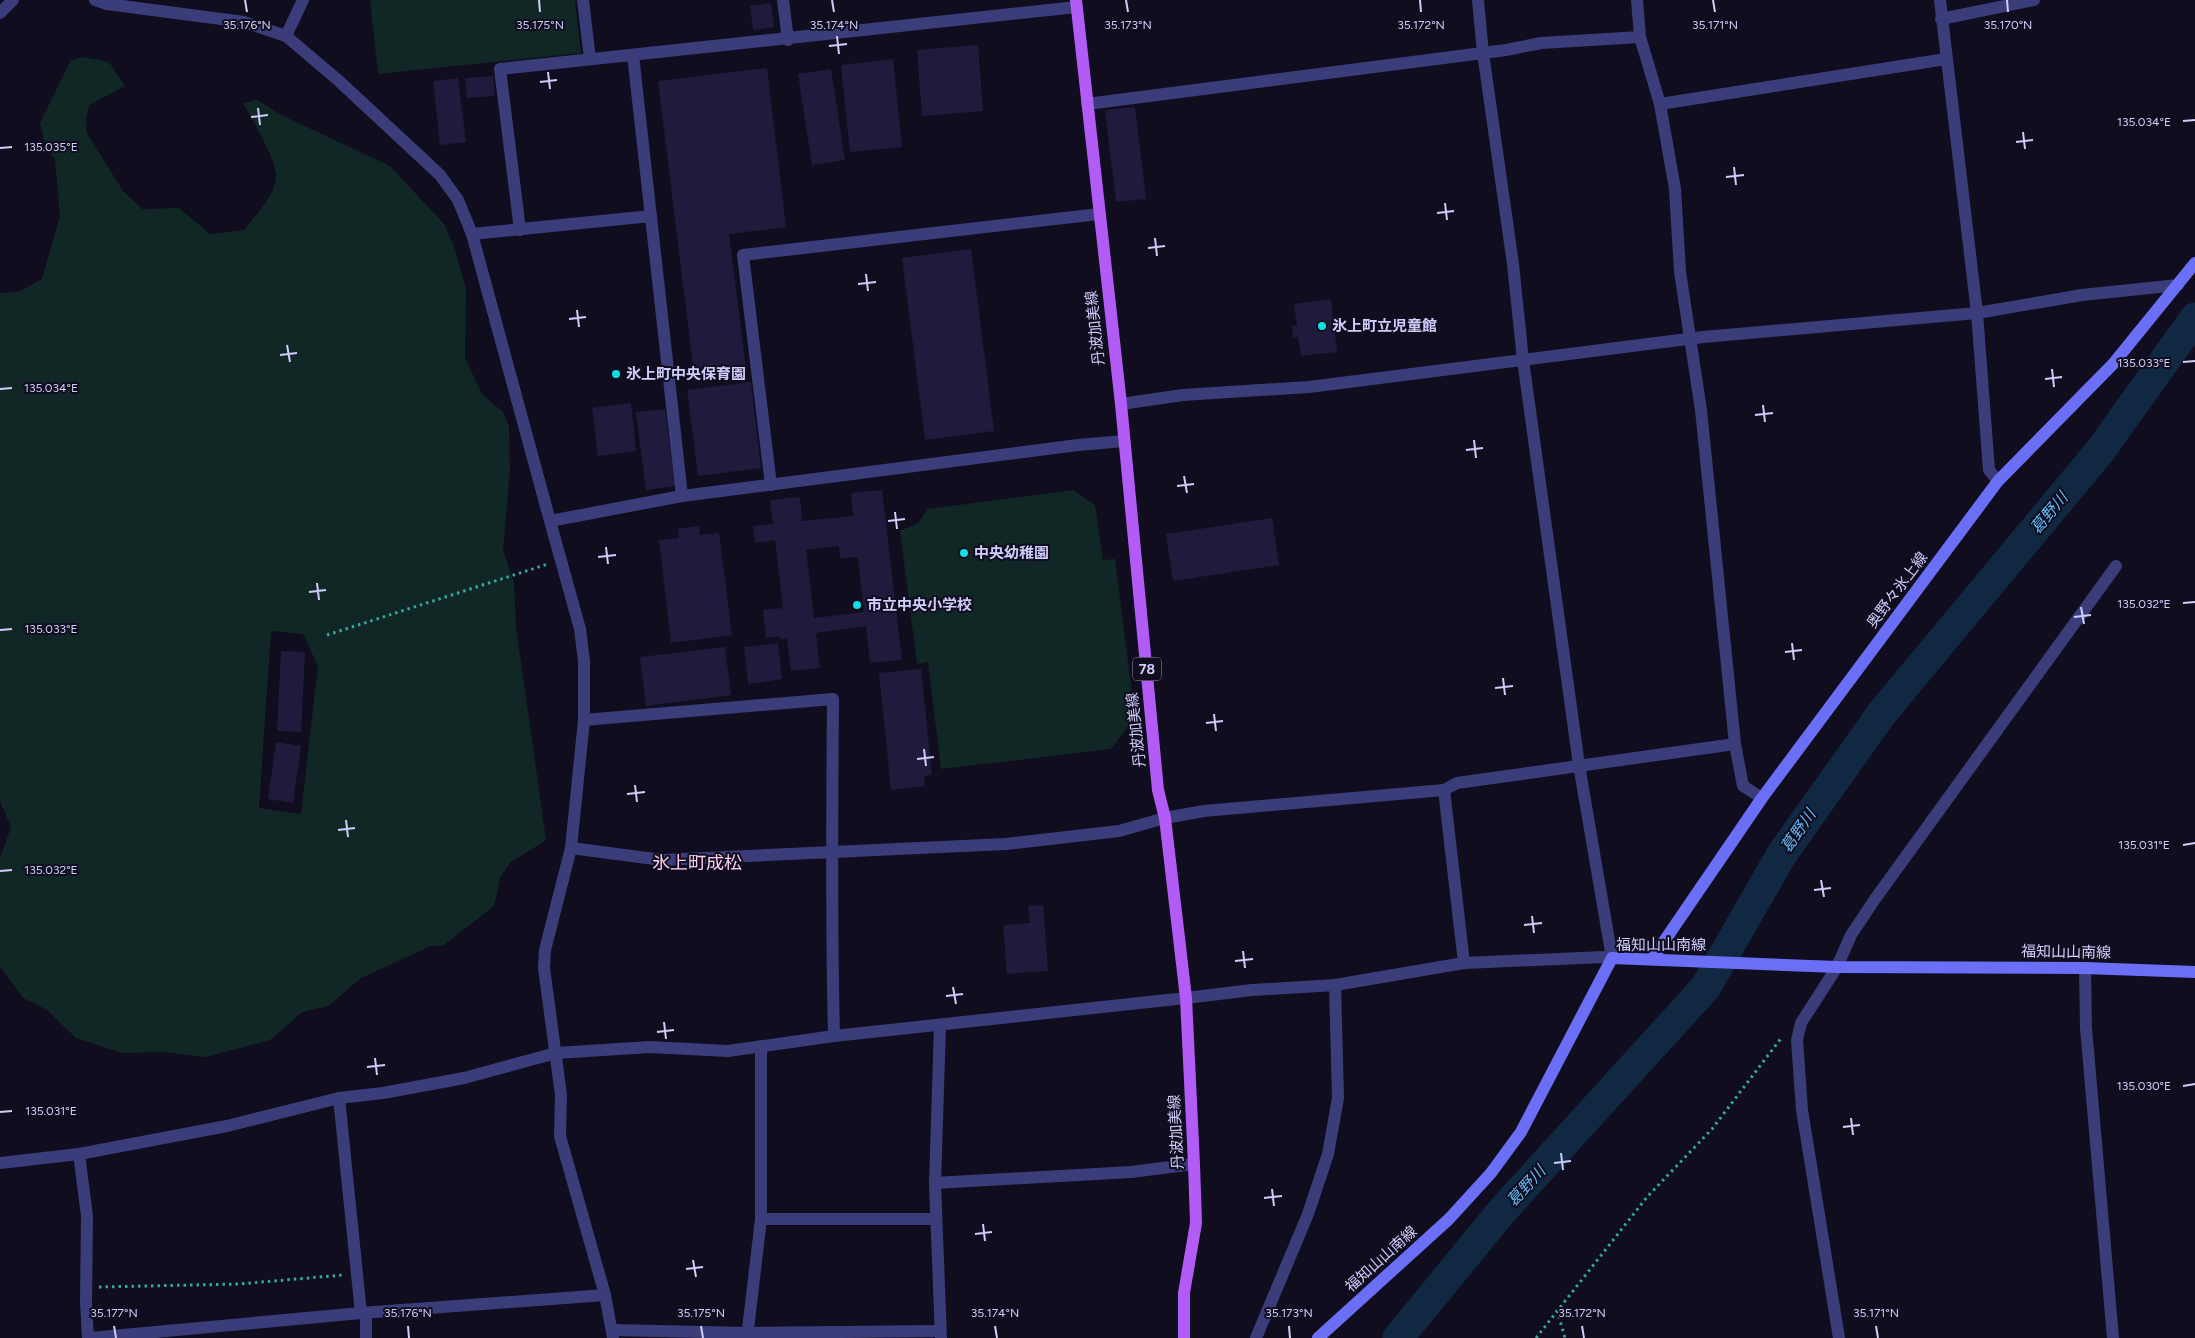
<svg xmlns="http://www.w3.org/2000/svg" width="2195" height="1338" font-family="Figtree,'Noto Sans JP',sans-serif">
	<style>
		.green { fill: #112725; fill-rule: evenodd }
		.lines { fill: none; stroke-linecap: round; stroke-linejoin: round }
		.river { stroke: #112843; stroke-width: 31 }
		.building { fill: #201b3d; fill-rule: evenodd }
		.path { stroke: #35a89a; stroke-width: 3; stroke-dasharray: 2.5 4; stroke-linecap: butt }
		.minor { stroke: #3b3d7a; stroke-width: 12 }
		.tertiary { stroke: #3b3d7a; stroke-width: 12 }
		.secondary { stroke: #6a6ff6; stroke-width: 12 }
		.primary { stroke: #b25bf5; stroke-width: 12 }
		.ticks { fill: none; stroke: #d0cdfc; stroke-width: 2 }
		.poi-dot { fill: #0fdee7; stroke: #0f0d1e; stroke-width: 2 }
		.labels { text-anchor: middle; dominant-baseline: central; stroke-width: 4; stroke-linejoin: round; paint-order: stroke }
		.shield { fill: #0f0d1e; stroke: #9693b9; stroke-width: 1 }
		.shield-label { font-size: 14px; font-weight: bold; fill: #d0cdfc }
		.poi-label { font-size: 15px; font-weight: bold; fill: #d0cdfc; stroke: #0f0d1e; text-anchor: start }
		.street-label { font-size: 15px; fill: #d0cdfc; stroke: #0f0d1e }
		.water-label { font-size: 16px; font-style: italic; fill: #62baf5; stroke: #0f0d1e }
		.quarter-label { font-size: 18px; fill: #fccfee; stroke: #0f0d1e }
		.ticks-label { font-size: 12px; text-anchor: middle; fill: #d0cdfc; stroke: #0f0d1e; stroke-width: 4; stroke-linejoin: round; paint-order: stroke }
	</style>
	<rect width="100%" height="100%" fill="#0f0d1e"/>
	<g class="green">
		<polygon points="370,0 575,0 581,53 378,74"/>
		<path d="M83,57L109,62L125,86L89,105L86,119L87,133L123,191L142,209L179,208L210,234L244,230C255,216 278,192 276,174C275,159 252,117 243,104L256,99L279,114L390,166L444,224L455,249L466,288L465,358L482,394L503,412L509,426L510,471L503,550L514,583L516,627L546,840L510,863L500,878L494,906L444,945L431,946L361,978L328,1006L302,1012L270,1040L206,1057L163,1052L122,1053L76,1038L47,1010L23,998L0,966V858L11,827L0,801V293L20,291L42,279L60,216L55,159L46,148L40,123L71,60ZM271,631L303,634L318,666L301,814L259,808Z"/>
		<polygon points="1073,490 1095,505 1103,560 1115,559 1135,717 1111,749 941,769 928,662 917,664 900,531 918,523 928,509"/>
	</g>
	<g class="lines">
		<polyline class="river" points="1398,1338 1502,1211 1705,988 1782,854 1882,713 2100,451 2195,318"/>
	</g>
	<g class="building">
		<polygon points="771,3 774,27 753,30 750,6"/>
		<polygon points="978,45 983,111 922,116 917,50"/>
		<polygon points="893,59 902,147 850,152 841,65"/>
		<polygon points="767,68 786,227 729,234 747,376 695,382 658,81"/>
		<polygon points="831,69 845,160 812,165 798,74"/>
		<polygon points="493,76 495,96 467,98 465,78"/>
		<polygon points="458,78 466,142 440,145 433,81"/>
		<polygon points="1135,107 1146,199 1116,202 1105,110"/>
		<polygon points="971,249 994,431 925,440 902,258"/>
		<polygon points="1331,299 1337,352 1301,356 1298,337 1293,337 1292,326 1297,325 1294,304"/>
		<polygon points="751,382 761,468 698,476 687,390"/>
		<polygon points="631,403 636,451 598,456 592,408"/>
		<polygon points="665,409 675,486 646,490 636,412"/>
		<path d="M882,490L902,660L870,663L866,626L816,633L820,668L791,671L787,639H780V636L766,638L763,610L783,608L775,540L755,543L753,526L773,524L770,500L800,497L802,521L853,516L851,493ZM839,546L840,558L858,557L864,612L814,618L806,550Z"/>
		<polygon points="1272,518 1279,565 1173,581 1166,534"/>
		<polygon points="699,526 700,535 719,533 732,635 671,643 659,540 679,538 678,529"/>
		<polygon points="778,643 782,679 748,684 744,647"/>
		<polygon points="725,647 731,695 646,706 640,657"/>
		<polygon points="281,651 305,652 301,732 277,731"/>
		<polygon points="921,669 932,775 924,776 925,786 891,790 879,673"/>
		<polygon points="276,742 301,746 293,803 268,799"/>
		<polygon points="1043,905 1048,971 1007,974 1003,925 1030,923 1028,906"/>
	</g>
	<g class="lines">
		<g class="path">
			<polyline points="327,635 548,564"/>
			<polyline points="99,1287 239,1284 343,1275"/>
			<polyline points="1557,1310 1565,1338"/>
			<polyline points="1536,1338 1647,1197 1712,1129 1782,1037"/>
		</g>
		<g class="minor">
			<polyline points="583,0 590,59"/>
			<polyline points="783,0 788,40"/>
			<polyline points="1478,0 1483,53 1513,264 1523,360 1579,765 1612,958"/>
			<polyline points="1637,0 1640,37 1660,104 1675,189 1680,272 1701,410 1735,744 1743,786 1762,798"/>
			<polyline points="1940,0 1977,313 1989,470 1998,481"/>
			<polyline points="1941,19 2034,0"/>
			<polyline points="286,36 303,0"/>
			<polyline points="633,55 682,496"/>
			<polyline points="1087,104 1506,50 1541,43 1640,37"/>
			<polyline points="1660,104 1946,59"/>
			<polyline points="520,230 500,69 1077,7"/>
			<polyline points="472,234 651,216"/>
			<polyline points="1121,404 1183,395 1309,387 1703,337 1977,313 2082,295 2178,285"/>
			<polyline points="771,485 743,255 1099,214"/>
			<path d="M584,720L833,699C832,811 831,924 834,1036"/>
			<polyline points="1444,790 1464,963"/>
			<polyline points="571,848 662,860 1006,844 1119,831 1165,818 1204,811 1444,790 1457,783 1735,744"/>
			<polyline points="2085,968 2086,1028 2113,1338"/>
			<polyline points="940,1026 935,1183 941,1338"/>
			<polyline points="339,1098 361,1313"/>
			<polyline points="79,1154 87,1216 86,1302 88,1338"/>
			<polyline points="0,1163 79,1154 227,1126 339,1098 383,1093 464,1078 556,1053 650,1047 728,1051 834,1036 1186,998"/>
			<polyline points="935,1183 1131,1172 1194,1164"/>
			<polyline points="761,1219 936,1219"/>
			<polyline points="366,1314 366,1338"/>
			<polyline points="612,1330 747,1333 940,1331"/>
			<polyline points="90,1338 361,1313 605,1295"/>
			<polyline points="613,1338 605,1295 560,1136 561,1095 544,968 545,950 571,848 584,720 584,661 580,629 550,521 682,496 1078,445 1124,441"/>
			<polyline points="747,1338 761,1219 761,1046"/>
			<polyline points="1256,1338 1308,1214 1328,1154 1338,1098 1335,985"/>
			<polyline points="1839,1338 1802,1110 1797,1040 1801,1023 1837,967 1851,935 1875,899 2116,566"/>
		</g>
		<g class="tertiary">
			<polyline points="95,0 107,4 244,22 286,36 339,81 440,175 458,200 472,234 550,521"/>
			<polyline points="0,13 13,0"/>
			<polyline points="1186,998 1252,990 1335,985 1464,963 1604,957 1612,958"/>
		</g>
		<g class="secondary">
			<polyline points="1652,959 1762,798 1998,481 2113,364 2195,263"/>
			<polyline points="1318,1338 1449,1219 1491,1173 1521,1132 1612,958 1837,967 2085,968 2195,972"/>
		</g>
		<polyline class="primary" points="1076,0 1121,404 1158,790 1165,818 1186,998 1194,1164 1196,1223 1184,1293 1184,1338"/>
	</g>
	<path class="ticks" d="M245,0L247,12M539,0L540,12M832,0L834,12M1126,0L1128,12M1420,0L1421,12M1713,0L1715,12M2007,0L2008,12M837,36L839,54M829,46L847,44M548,72L550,89M540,82L557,80M258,108L260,125M251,117L268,115M2183,121L2195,120M2023,132L2025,149M2016,142L2033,140M0,148L12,147M1734,167L1736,185M1726,177L1744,175M1445,203L1447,220M1437,213L1454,211M1155,238L1157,256M1148,248L1165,246M866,274L868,291M858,284L876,282M577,310L579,327M569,319L586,317M287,345L290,362M280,355L297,353M2183,362L2195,361M2052,369L2054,387M2045,379L2062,377M0,389L12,388M1763,405L1765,422M1755,415L1773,413M1474,440L1476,458M1466,450L1483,448M1184,476L1187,493M1177,486L1194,484M895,512L897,529M888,521L905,519M606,547L608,564M598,557L616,555M317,583L319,600M309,592L326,590M2183,603L2195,602M2081,607L2084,624M2074,617L2091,615M0,630L12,629M1792,643L1794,660M1785,652L1802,650M1503,678L1505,695M1495,688L1513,686M1214,714L1216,731M1206,723L1223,721M924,749L926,766M917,759L934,757M635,785L637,802M627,794L645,792M346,820L348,837M338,830L355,828M2183,845L2195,843M0,871L12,870M1821,880L1824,897M1814,890L1831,888M1532,916L1534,933M1524,925L1542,923M1243,951L1245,968M1235,961L1253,959M953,987L956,1004M946,996L963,994M664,1022L666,1039M657,1032L674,1030M375,1058L377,1075M367,1067L385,1065M2183,1086L2195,1084M0,1112L12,1111M1851,1118L1853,1135M1843,1127L1860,1125M1561,1153L1563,1170M1554,1163L1571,1161M1272,1189L1274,1206M1264,1198L1282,1196M983,1224L985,1241M975,1234L992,1232M693,1260L696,1277M686,1269L703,1267M114,1326L116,1338M408,1326L409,1338M701,1326L703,1338M995,1326L997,1338M1289,1326L1290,1338M1582,1326L1584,1338M1876,1326L1878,1338"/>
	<g class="poi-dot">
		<circle cx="1322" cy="326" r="5"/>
		<circle cx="616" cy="374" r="5"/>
		<circle cx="964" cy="553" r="5"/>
		<circle cx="857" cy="605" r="5"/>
	</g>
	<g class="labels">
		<rect class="shield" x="1133" y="657.5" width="28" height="23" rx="4"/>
		<g class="shield-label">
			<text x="1147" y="669">78</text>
		</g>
		<g class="poi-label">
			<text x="1332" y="326">氷上町立児童館</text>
			<text x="626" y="374">氷上町中央保育園</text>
			<text x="974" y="553">中央幼稚園</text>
			<text x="867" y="605">市立中央小学校</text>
		</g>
		<g class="street-label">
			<text transform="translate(1095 328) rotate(-96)">丹波加美線</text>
			<text transform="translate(1897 590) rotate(-53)">奥野々氷上線</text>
			<text transform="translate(1136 730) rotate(-96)">丹波加美線</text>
			<text x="1661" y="945">福知山山南線</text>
			<text transform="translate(2066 952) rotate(1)">福知山山南線</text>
			<text transform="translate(1176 1132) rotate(-93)">丹波加美線</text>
			<text transform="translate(1381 1259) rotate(-42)">福知山山南線</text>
		</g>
		<g class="water-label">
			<text transform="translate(2049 513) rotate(-50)">葛野川</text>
			<text transform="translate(1798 831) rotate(-55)">葛野川</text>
			<text transform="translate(1526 1186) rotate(-48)">葛野川</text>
		</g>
		<g class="quarter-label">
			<text x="697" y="863">氷上町成松</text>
		</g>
	</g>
	<g class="ticks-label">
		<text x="247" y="29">35.176°N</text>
		<text x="540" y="29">35.175°N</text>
		<text x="834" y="29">35.174°N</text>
		<text x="1128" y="29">35.173°N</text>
		<text x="1421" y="29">35.172°N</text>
		<text x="1715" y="29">35.171°N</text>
		<text x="2008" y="29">35.170°N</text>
		<text x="2144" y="126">135.034°E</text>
		<text x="51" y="151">135.035°E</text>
		<text x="2144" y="367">135.033°E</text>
		<text x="51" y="392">135.034°E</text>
		<text x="2144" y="608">135.032°E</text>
		<text x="51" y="633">135.033°E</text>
		<text x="2144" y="849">135.031°E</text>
		<text x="51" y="874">135.032°E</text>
		<text x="2144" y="1090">135.030°E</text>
		<text x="51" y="1115">135.031°E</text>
		<text x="114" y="1317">35.177°N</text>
		<text x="408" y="1317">35.176°N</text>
		<text x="701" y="1317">35.175°N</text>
		<text x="995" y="1317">35.174°N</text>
		<text x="1289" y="1317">35.173°N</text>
		<text x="1582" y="1317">35.172°N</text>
		<text x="1876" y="1317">35.171°N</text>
	</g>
</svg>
